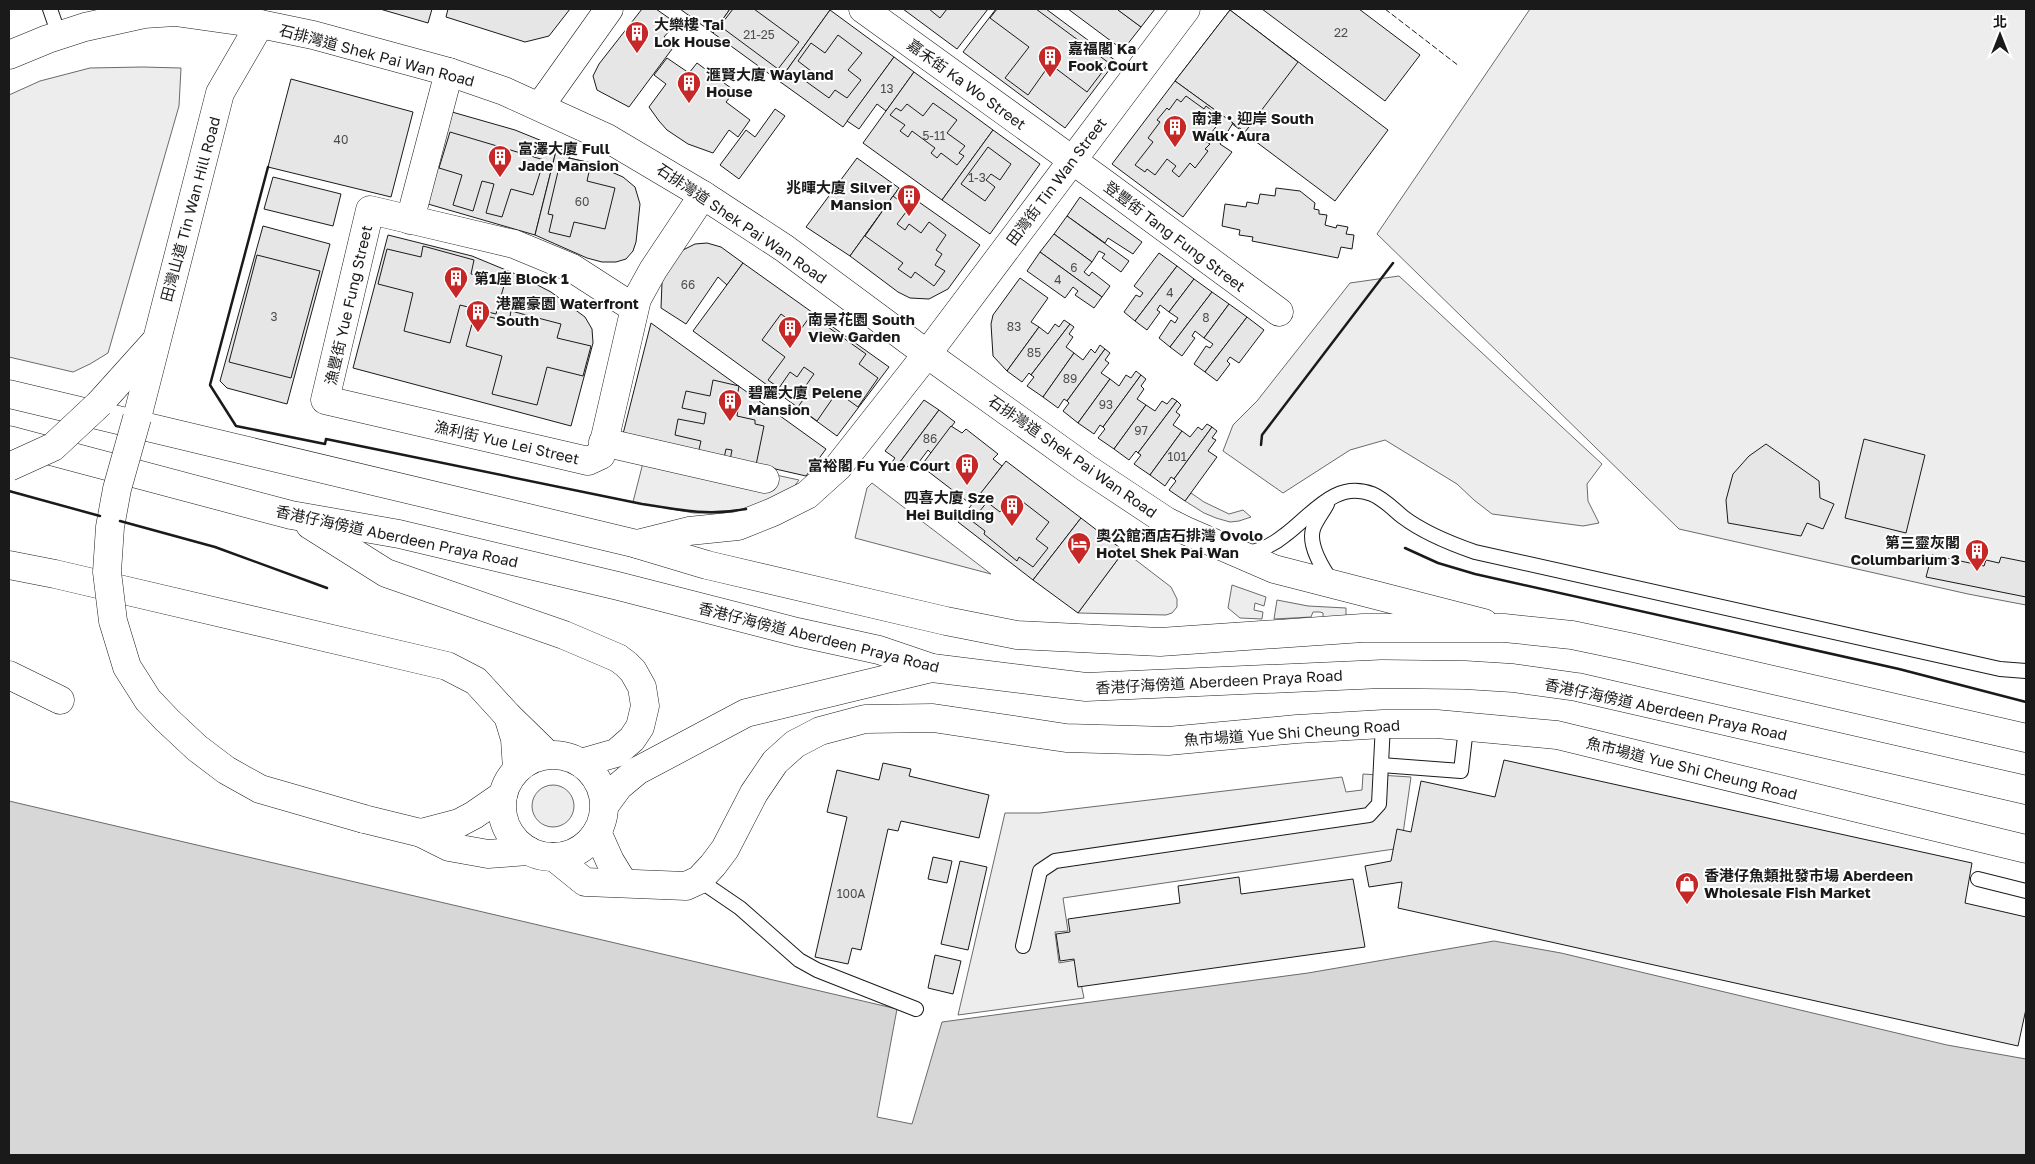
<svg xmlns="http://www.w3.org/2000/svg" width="2035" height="1164" font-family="'Golos Text','Noto Sans TC',sans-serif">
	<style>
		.built { fill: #ededed; stroke: #6a6a6a }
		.water { fill: #d7d7d7; stroke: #6a6a6a }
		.building { fill: #e6e6e6; stroke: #1a1a1a }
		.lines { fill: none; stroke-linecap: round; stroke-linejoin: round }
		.service-casing { stroke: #1a1a1a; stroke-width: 16 }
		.minor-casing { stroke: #1a1a1a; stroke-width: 29 }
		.tertiary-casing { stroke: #1a1a1a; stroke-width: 29 }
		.secondary-casing { stroke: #1a1a1a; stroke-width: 29 }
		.primary-casing { stroke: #1a1a1a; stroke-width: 29 }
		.service { stroke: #fff; stroke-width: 14 }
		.minor { stroke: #fff; stroke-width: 28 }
		.tertiary { stroke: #fff; stroke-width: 28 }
		.secondary { stroke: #fff; stroke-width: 28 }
		.primary { stroke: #fff; stroke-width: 28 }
		.secondary-bridge-casing { stroke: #1a1a1a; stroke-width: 29; stroke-linecap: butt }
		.secondary-bridge { stroke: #fff; stroke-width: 28 }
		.fence { stroke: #1a1a1a; stroke-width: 1; stroke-dasharray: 6 2.5; stroke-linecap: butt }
		.wall { stroke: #1a1a1a; stroke-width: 2.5 }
		.labels { text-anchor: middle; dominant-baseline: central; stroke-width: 4; stroke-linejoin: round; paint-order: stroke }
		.number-label { font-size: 12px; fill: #4d4d4d }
		.poi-label { font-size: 15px; font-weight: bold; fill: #1a1a1a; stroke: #fff; text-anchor: start }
		.street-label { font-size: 15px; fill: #1a1a1a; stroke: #fff }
	</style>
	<rect width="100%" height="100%" fill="#fff"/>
	<g class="built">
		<polygon points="1530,9 2026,9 2026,605 1968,594 1679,529 1377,234"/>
		<polygon points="142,67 181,68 179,106 108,353 90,364 73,372 9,357 9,95 40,81 90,68"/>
		<polygon points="1399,276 1602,464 1587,484 1588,501 1599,523 1583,526 1492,514 1474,500 1457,484 1385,440 1350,450 1283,493 1223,451 1233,425 1257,401 1350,283"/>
		<polygon points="647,447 799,480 790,492 745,509 719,513 694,513 642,504 633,502"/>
		<polygon points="872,483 991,574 855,538 867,488"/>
		<polygon points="1191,493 1204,502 1229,514 1243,510 1251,517 1239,521 1230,522 1216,518 1204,513 1185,501"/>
		<polygon points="1124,551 1171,587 1177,599 1177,607 1172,613 1166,615 1078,613"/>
		<polygon points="1232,585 1266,597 1264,606 1255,603 1254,610 1263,612 1262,619 1240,618 1228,608"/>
		<polygon points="1277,600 1308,606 1346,608 1346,619 1323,619 1323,613 1320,612 1313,612 1311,617 1274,619"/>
		<polygon points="1363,774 1411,777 1401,848 1063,898 1068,931 1055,932 1059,963 1076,960 1084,998 958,1015 1005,813 1040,813 1342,777 1346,792 1362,790"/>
		<circle cx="553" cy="806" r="21"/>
	</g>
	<polygon class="water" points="9,801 897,1009 877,1117 912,1124 942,1022 1308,973 1494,941 1561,953 1947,1045 2026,1059 2026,1155 9,1155"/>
	<g class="building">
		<polygon points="380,9 432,9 428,23"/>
		<polygon points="448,9 570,9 549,36 525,42 446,17"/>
		<polygon points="642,9 656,9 676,23 664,37 675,45 629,107 597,90 593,76 599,64"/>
		<polygon points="680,9 730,9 713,33"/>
		<polygon points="730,9 827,9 830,10 779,81 713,33"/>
		<polygon points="733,9 754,9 799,42 778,69 720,26"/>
		<polygon points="903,9 988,9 957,49"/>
		<polygon points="929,9 947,9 940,18"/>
		<polygon points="996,9 1046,9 1116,61 1065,128 963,52"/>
		<polygon points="997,9 1036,9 1109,63 1087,92 1050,64 1028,95 1005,78 1029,47 990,18"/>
		<polygon points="1068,9 1117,9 1141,27 1123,50"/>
		<polygon points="1119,9 1155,9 1141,27 1118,10"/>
		<polygon points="1262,9 1359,9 1420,55 1385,101"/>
		<polygon points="830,10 894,57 843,127 779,81"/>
		<polygon points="1230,10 1388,130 1335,201 1175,81"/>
		<polygon points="1230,10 1298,62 1245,132 1175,81"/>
		<polygon points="838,35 862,53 848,70 861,80 847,98 835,90 829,98 804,80 811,71 798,61 811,43 825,53"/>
		<polygon points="894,57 914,72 886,111 877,104 859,129 847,121"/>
		<polygon points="667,58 689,73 697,63 735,91 726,102 750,120 738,137 729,130 713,153 688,144 667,130 659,121 649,107 666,84 654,75"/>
		<polygon points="914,72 993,130 942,200 863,143"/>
		<polygon points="291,79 413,112 391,197 268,167"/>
		<polygon points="1175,81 1233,123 1220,144 1232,152 1183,217 1112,164"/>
		<polygon points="1186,96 1204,109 1206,106 1222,119 1205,141 1210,144 1205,149 1208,151 1195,168 1190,163 1179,177 1172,171 1176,166 1167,159 1155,175 1147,169 1145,172 1135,165 1153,142 1148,138 1160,122 1157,120 1167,108 1169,110 1177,99 1181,102"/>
		<polygon points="933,103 957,120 947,133 965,146 959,153 964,156 957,165 941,153 937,158 931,153 935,148 912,131 908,137 900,131 905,125 890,115 896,108 901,111 907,104 923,116"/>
		<polygon points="775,109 785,116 739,179 720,165 746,130 755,137"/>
		<polygon points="452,112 515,130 557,147 535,235 428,204"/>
		<polygon points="993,130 1040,164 990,234 942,200"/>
		<polygon points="450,132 544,160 533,195 511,189 502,217 486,213 494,184 482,181 473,211 453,205 462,175 439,168"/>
		<polygon points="557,147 571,153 569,158 591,163 623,177 635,187 640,204 636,242 633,251 626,259 616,262 602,262 587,258 535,235"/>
		<polygon points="988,147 1011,164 1000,180 991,174 986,180 995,187 985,201 961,184"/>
		<polygon points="569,158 591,163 587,181 615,188 605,229 574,222 570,237 549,232 553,215 548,214 560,163 568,164"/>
		<polygon points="857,158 899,188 850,256 806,227"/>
		<polygon points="273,177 341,194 333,226 264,209"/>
		<polygon points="899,188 980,245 948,289 929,299 910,298 898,292 850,256"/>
		<polygon points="1276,188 1300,191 1315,203 1314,209 1319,210 1319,214 1327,215 1325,225 1336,228 1337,225 1348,227 1346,234 1354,235 1352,249 1341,247 1338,258 1252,241 1253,237 1239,235 1240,230 1222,226 1225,204 1246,207 1247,202 1258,204 1260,194 1275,196"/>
		<polygon points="893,196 909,208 897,224 905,230 909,224 921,233 929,222 946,235 936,250 942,254 935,265 945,271 934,286 915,272 911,278 898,269 903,263 865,236"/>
		<polygon points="1080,197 1142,242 1133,254 1108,238 1105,243 1067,216"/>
		<polygon points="1067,216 1129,261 1121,272 1102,258 1105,254 1099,251 1092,262 1054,234"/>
		<polygon points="263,226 330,244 287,404 227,388 220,381"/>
		<polygon points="1054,234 1092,262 1084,272 1089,276 1092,272 1110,286 1102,297 1040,252"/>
		<polygon points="388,235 472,256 518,275 551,292 585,317 592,329 593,343 571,426 353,368"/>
		<polygon points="707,243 721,247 743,263 727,285 718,277 686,324 661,308 662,282 665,274 677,253 695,244"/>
		<polygon points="423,246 474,260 471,274 505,282 496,314 460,305 450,343 404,331 413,293 378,284 387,249 421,257"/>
		<polygon points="1040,252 1102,297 1094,308 1075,295 1078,291 1073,287 1065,298 1027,271"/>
		<polygon points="1159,253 1177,266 1135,321 1124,312 1136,295 1140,297 1143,293 1134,286"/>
		<polygon points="257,255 320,271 291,378 229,362"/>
		<polygon points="743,263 889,367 837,436 693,331"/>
		<polygon points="1177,266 1194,279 1169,312 1160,305 1157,310 1160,312 1147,330 1135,321"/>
		<polygon points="1020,278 1048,298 1031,322 1039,327 1007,371 993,356 991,324 993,315"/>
		<polygon points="1194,279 1212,292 1170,347 1159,338 1171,320 1175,323 1178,318 1169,312"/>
		<polygon points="1212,292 1229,304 1204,338 1195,331 1192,336 1195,338 1182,356 1170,347"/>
		<polygon points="1229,304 1247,317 1205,372 1194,364 1206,346 1210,348 1213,344 1204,338"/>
		<polygon points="511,311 561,324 557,338 591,346 583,376 547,367 537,405 492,394 502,356 466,346 475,313 509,322"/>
		<polygon points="781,314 801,329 811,315 866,354 859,364 878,378 858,407 837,392 817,421 798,407 807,394 802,391 814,374 804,367 797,377 790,372 779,388 768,380 785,357 762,340"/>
		<polygon points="1247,317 1264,330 1239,363 1230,357 1227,361 1230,364 1217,381 1205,372"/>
		<polygon points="1064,320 1070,324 1031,375 1029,373 1022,382 1007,371 1039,327 1048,334 1055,324 1059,327"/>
		<polygon points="651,323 826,449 806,476 623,434"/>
		<polygon points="1070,324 1074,327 1069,334 1073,337 1066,347 1074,353 1043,397 1027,386 1034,377 1031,375"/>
		<polygon points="1100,345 1105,349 1067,401 1064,399 1058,408 1043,397 1074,353 1083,360 1091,349 1095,353"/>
		<polygon points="1105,349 1110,353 1105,360 1109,363 1101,373 1110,379 1078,423 1063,411 1069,403 1067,401"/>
		<polygon points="1136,371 1141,375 1103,427 1100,425 1094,434 1078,423 1110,379 1119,386 1126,375 1131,378"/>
		<polygon points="1141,375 1146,379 1141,386 1144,389 1137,399 1146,405 1114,449 1098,438 1105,429 1103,427"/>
		<polygon points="713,380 739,386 737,397 740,397 737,416 755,420 755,424 764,426 756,465 730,460 732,450 726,449 723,463 697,458 701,441 675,435 678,419 704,424 706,413 682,408 686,391 710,396"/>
		<polygon points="1172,398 1177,401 1138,453 1136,451 1129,460 1114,449 1146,405 1155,411 1162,401 1167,404"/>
		<polygon points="924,400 939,410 897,466 892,462 895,458 885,451"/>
		<polygon points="1177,401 1181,405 1176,412 1180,415 1173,425 1182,431 1150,475 1134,464 1141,455 1138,453"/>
		<polygon points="939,410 955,422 931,453 928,450 913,470 905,465 902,469 897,466"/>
		<polygon points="1207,424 1212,427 1174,479 1171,477 1165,486 1150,475 1182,431 1190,437 1198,427 1202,430"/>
		<polygon points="951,426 962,433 966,429 998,454 993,459 1002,466 972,505 921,466"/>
		<polygon points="1212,427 1217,431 1212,438 1216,440 1208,451 1217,457 1185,501 1169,490 1176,481 1174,479"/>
		<polygon points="1864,439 1925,455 1906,533 1845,518"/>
		<polygon points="1766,444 1819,481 1820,498 1834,504 1823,529 1807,523 1801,536 1728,523 1726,500 1733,474 1749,456"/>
		<polygon points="1006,461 1081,518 1033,580 958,522"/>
		<polygon points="1014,495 1049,522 1036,539 1048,548 1033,567 1019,557 1017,561 984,534 985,531 972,521 987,502 1000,512"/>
		<polygon points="1081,518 1124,551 1078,613 1033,580"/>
		<polygon points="1932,555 1984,566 1986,560 1999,563 2001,557 2026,562 2026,597 1926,577"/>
		<polygon points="1504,760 1972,863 1965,903 2026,917 2026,1009 2018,1046 1398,908 1402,882 1369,887 1365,866 1391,861 1397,829 1411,832 1421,781 1495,797"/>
		<polygon points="883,763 911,769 909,776 989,795 979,838 901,821 898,831 888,829 861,950 852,948 848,964 815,957 847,817 827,812 837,770 879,780"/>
		<polygon points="933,857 952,861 947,883 928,879"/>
		<polygon points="960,861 987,867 968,950 941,944"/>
		<polygon points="1239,877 1241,894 1353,879 1365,947 1078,987 1074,959 1060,961 1056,934 1070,932 1068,919 1180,903 1178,886"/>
		<polygon points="935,955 961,961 953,994 928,988"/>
	</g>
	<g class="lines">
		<g class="service-casing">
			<g id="service">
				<polyline points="50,9 59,35"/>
				<path d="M1327,504C1323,512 1316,520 1313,529C1308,546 1323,569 1332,582"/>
				<path d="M1244,554C1260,551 1273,545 1285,535C1312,515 1335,480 1372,494C1384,499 1393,509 1403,517C1424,533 1449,543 1475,552L2000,669L2026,671"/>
				<polyline points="1381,765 1461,771 1466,728"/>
				<polyline points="1978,879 2026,891"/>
				<polyline points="699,880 740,908 799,960 817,970 916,1009"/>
				<polyline points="1023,946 1040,871 1055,861 1369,815 1379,804 1383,724"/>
			</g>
		</g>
		<g class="minor-casing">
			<g id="minor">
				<polyline points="863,9 1097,178 1279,312"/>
				<polyline points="540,106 609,9"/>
				<polyline points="410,220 449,72"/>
				<polyline points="634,308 572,268 514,244 370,210 325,400 588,461 601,455 637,299 653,270 703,195"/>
				<polyline points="603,442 765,479"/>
				<polyline points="9,675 60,700"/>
				<polyline points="597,832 610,861 623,882"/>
				<polyline points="554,857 585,882 686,886 699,880 713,865 725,849 754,793 775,762 795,744 820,731 865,719 933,718 1066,738 1168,741 1297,729 1383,724 1437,724 1557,735 2026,849"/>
			</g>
		</g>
		<g class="tertiary-casing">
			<g id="tertiary">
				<polyline points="927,354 1186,9"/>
				<polyline points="9,565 55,574 447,666 476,681 508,716 548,755"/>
				<polyline points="508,716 515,739 517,769"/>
			</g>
		</g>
		<g class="secondary-casing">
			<g id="secondary">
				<polyline points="9,55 48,39 85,27 144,14 175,12 260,24 313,35 449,72 504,91 607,138 703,195 784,248 927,354 1086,468 1166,521 1184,530 1274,569 1484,623"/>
				<polyline points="100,403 154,343"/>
				<polyline points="137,418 220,93 260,24"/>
				<circle cx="553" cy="806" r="51"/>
				<polyline points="364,819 421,833 449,847 488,854 529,851"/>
				<polyline points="421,833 459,823 474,815 503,795"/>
			</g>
		</g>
		<g class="primary-casing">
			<g id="primary">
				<polyline points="9,394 637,544 707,565 946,621 1017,635 1160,642 1363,628 1504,628 1572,635 1634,648 2026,738"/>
				<polyline points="9,440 291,515 399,534 618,586 797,632 879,650 932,668 1086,687 1382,674 1465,675 1513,678 1577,687 2026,790"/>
				<polyline points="310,525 386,573 564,635 618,658 626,664 633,671 642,687 645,706 640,727 632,739 616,753 581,763"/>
				<polyline points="637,544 689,531 738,526 773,512 807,495 838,467 927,354"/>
				<polyline points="605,805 619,786 637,771 746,713 932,668"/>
			</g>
		</g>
		<use href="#service" class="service"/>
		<use href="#minor" class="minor"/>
		<use href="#tertiary" class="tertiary"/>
		<use href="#secondary" class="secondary"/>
		<use href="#primary" class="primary"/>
		<g class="secondary-bridge-casing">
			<g id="secondary-bridge">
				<polyline points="137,418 117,489 110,527 107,572 113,621 127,667 148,700 167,720 197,748 226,770 260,789 364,819"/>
				<polyline points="9,467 53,447 100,403"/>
			</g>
		</g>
		<use href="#secondary-bridge" class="secondary-bridge"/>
		<polyline class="fence" points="1385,9 1459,66"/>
		<g class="wall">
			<path d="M268,167L210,385L236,426L325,444L326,439L642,504C679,510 709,516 746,509"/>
			<polyline points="1261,445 1262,435 1393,263"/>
			<polyline points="9,491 100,516"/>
			<polyline points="120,521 215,547 327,588"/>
			<polyline points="1405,548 1438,563 1475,574 1899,669 2026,702"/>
		</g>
	</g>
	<defs>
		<g id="building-pin" transform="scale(1.25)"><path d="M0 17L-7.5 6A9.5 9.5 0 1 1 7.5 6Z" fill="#c62828" stroke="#fff"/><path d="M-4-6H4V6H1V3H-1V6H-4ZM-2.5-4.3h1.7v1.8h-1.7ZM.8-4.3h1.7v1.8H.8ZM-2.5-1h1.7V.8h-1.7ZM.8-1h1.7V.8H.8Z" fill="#fff"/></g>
		<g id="hotel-pin" transform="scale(1.25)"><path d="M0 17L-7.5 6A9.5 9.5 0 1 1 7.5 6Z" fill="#c62828" stroke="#fff"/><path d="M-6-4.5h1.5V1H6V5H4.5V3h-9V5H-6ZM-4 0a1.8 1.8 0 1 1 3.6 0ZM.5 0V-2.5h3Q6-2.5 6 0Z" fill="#fff"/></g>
		<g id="shop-pin" transform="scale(1.25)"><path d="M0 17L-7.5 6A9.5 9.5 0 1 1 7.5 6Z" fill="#c62828" stroke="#fff"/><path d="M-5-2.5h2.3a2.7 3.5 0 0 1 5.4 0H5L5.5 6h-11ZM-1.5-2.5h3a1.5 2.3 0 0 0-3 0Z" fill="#fff"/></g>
	</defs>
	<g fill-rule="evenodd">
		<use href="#building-pin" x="637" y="33"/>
		<use href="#building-pin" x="1050" y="57"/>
		<use href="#building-pin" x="689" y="83"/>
		<use href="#building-pin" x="1175" y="127"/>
		<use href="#building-pin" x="500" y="157"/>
		<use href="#building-pin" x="909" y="196"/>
		<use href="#building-pin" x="456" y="278"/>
		<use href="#building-pin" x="478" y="312"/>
		<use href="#building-pin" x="790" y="328"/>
		<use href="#building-pin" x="730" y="401"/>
		<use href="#building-pin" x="967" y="465"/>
		<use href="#building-pin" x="1012" y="506"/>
		<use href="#hotel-pin" x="1079" y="544"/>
		<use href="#building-pin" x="1977" y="551"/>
		<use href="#shop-pin" x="1687" y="884"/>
	</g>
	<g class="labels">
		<g class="number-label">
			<text x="1341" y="32">22</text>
			<text x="759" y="34">21-25</text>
			<text x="887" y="88">13</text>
			<text x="934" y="135">5-11</text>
			<text x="341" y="139">40</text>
			<text x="977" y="177">1-3</text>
			<text x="582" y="201">60</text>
			<text x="1074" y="267">6</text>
			<text x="1058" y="279">4</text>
			<text x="688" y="284">66</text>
			<text x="1170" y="292">4</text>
			<text x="274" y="316">3</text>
			<text x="1206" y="317">8</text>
			<text x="1014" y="326">83</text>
			<text x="1034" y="352">85</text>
			<text x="1070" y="378">89</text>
			<text x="1106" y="404">93</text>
			<text x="1141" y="430">97</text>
			<text x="930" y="438">86</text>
			<text x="1177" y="456">101</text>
			<text x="851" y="893">100A</text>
		</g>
		<g class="poi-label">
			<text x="654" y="24">大樂樓 Tai<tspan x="654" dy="17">Lok House</tspan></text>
			<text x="1068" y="48">嘉福閣 Ka<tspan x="1068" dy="17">Fook Court</tspan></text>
			<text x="706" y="74">滙賢大廈 Wayland<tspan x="706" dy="17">House</tspan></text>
			<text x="1192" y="118">南津‧迎岸 South<tspan x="1192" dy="17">Walk･Aura</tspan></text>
			<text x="518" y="148">富澤大廈 Full<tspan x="518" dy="17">Jade Mansion</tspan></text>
			<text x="892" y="187" text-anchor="end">兆暉大廈 Silver<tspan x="892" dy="17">Mansion</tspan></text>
			<text x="474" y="278">第1座 Block 1</text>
			<text x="496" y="303">港麗豪園 Waterfront<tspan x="496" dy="17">South</tspan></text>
			<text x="808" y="319">南景花園 South<tspan x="808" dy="17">View Garden</tspan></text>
			<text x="748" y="392">碧麗大廈 Pelene<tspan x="748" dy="17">Mansion</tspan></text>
			<text x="950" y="465" text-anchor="end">富裕閣 Fu Yue Court</text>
			<text x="994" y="497" text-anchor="end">四喜大廈 Sze<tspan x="994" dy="17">Hei Building</tspan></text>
			<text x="1096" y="535">奧公館酒店石排灣 Ovolo<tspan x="1096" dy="17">Hotel Shek Pai Wan</tspan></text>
			<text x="1960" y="542" text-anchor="end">第三靈灰閣<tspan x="1960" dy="17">Columbarium 3</tspan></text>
			<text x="1704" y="875">香港仔魚類批發市場 Aberdeen<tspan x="1704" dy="17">Wholesale Fish Market</tspan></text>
		</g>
		<g class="street-label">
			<text transform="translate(377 55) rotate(15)">石排灣道 Shek Pai Wan Road</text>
			<text transform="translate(967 84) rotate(36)">嘉禾街 Ka Wo Street</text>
			<text transform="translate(1056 181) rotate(-53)">田灣街 Tin Wan Street</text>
			<text transform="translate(190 209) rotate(-75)">田灣山道 Tin Wan Hill Road</text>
			<text transform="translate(742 223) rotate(34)">石排灣道 Shek Pai Wan Road</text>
			<text transform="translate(1175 236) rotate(37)">登豐街 Tang Fung Street</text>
			<text transform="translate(348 305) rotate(-77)">漁豐街 Yue Fung Street</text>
			<text transform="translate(507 442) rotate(13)">漁利街 Yue Lei Street</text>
			<text transform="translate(1073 456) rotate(35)">石排灣道 Shek Pai Wan Road</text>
			<text transform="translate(397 536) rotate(12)">香港仔海傍道 Aberdeen Praya Road</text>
			<text transform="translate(819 637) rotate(14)">香港仔海傍道 Aberdeen Praya Road</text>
			<text transform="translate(1219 681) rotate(-3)">香港仔海傍道 Aberdeen Praya Road</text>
			<text transform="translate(1666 709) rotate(12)">香港仔海傍道 Aberdeen Praya Road</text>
			<text transform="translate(1292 732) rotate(-4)">魚市場道 Yue Shi Cheung Road</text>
			<text transform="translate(1692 768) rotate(14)">魚市場道 Yue Shi Cheung Road</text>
		</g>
	</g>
	<rect width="2035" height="1164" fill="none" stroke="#1a1a1a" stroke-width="20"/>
	<g transform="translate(2000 35)" stroke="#ffffff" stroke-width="4" paint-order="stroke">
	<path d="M0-4L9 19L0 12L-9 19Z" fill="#1a1a1a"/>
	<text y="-8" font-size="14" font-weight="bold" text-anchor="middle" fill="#1a1a1a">北</text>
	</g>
</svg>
